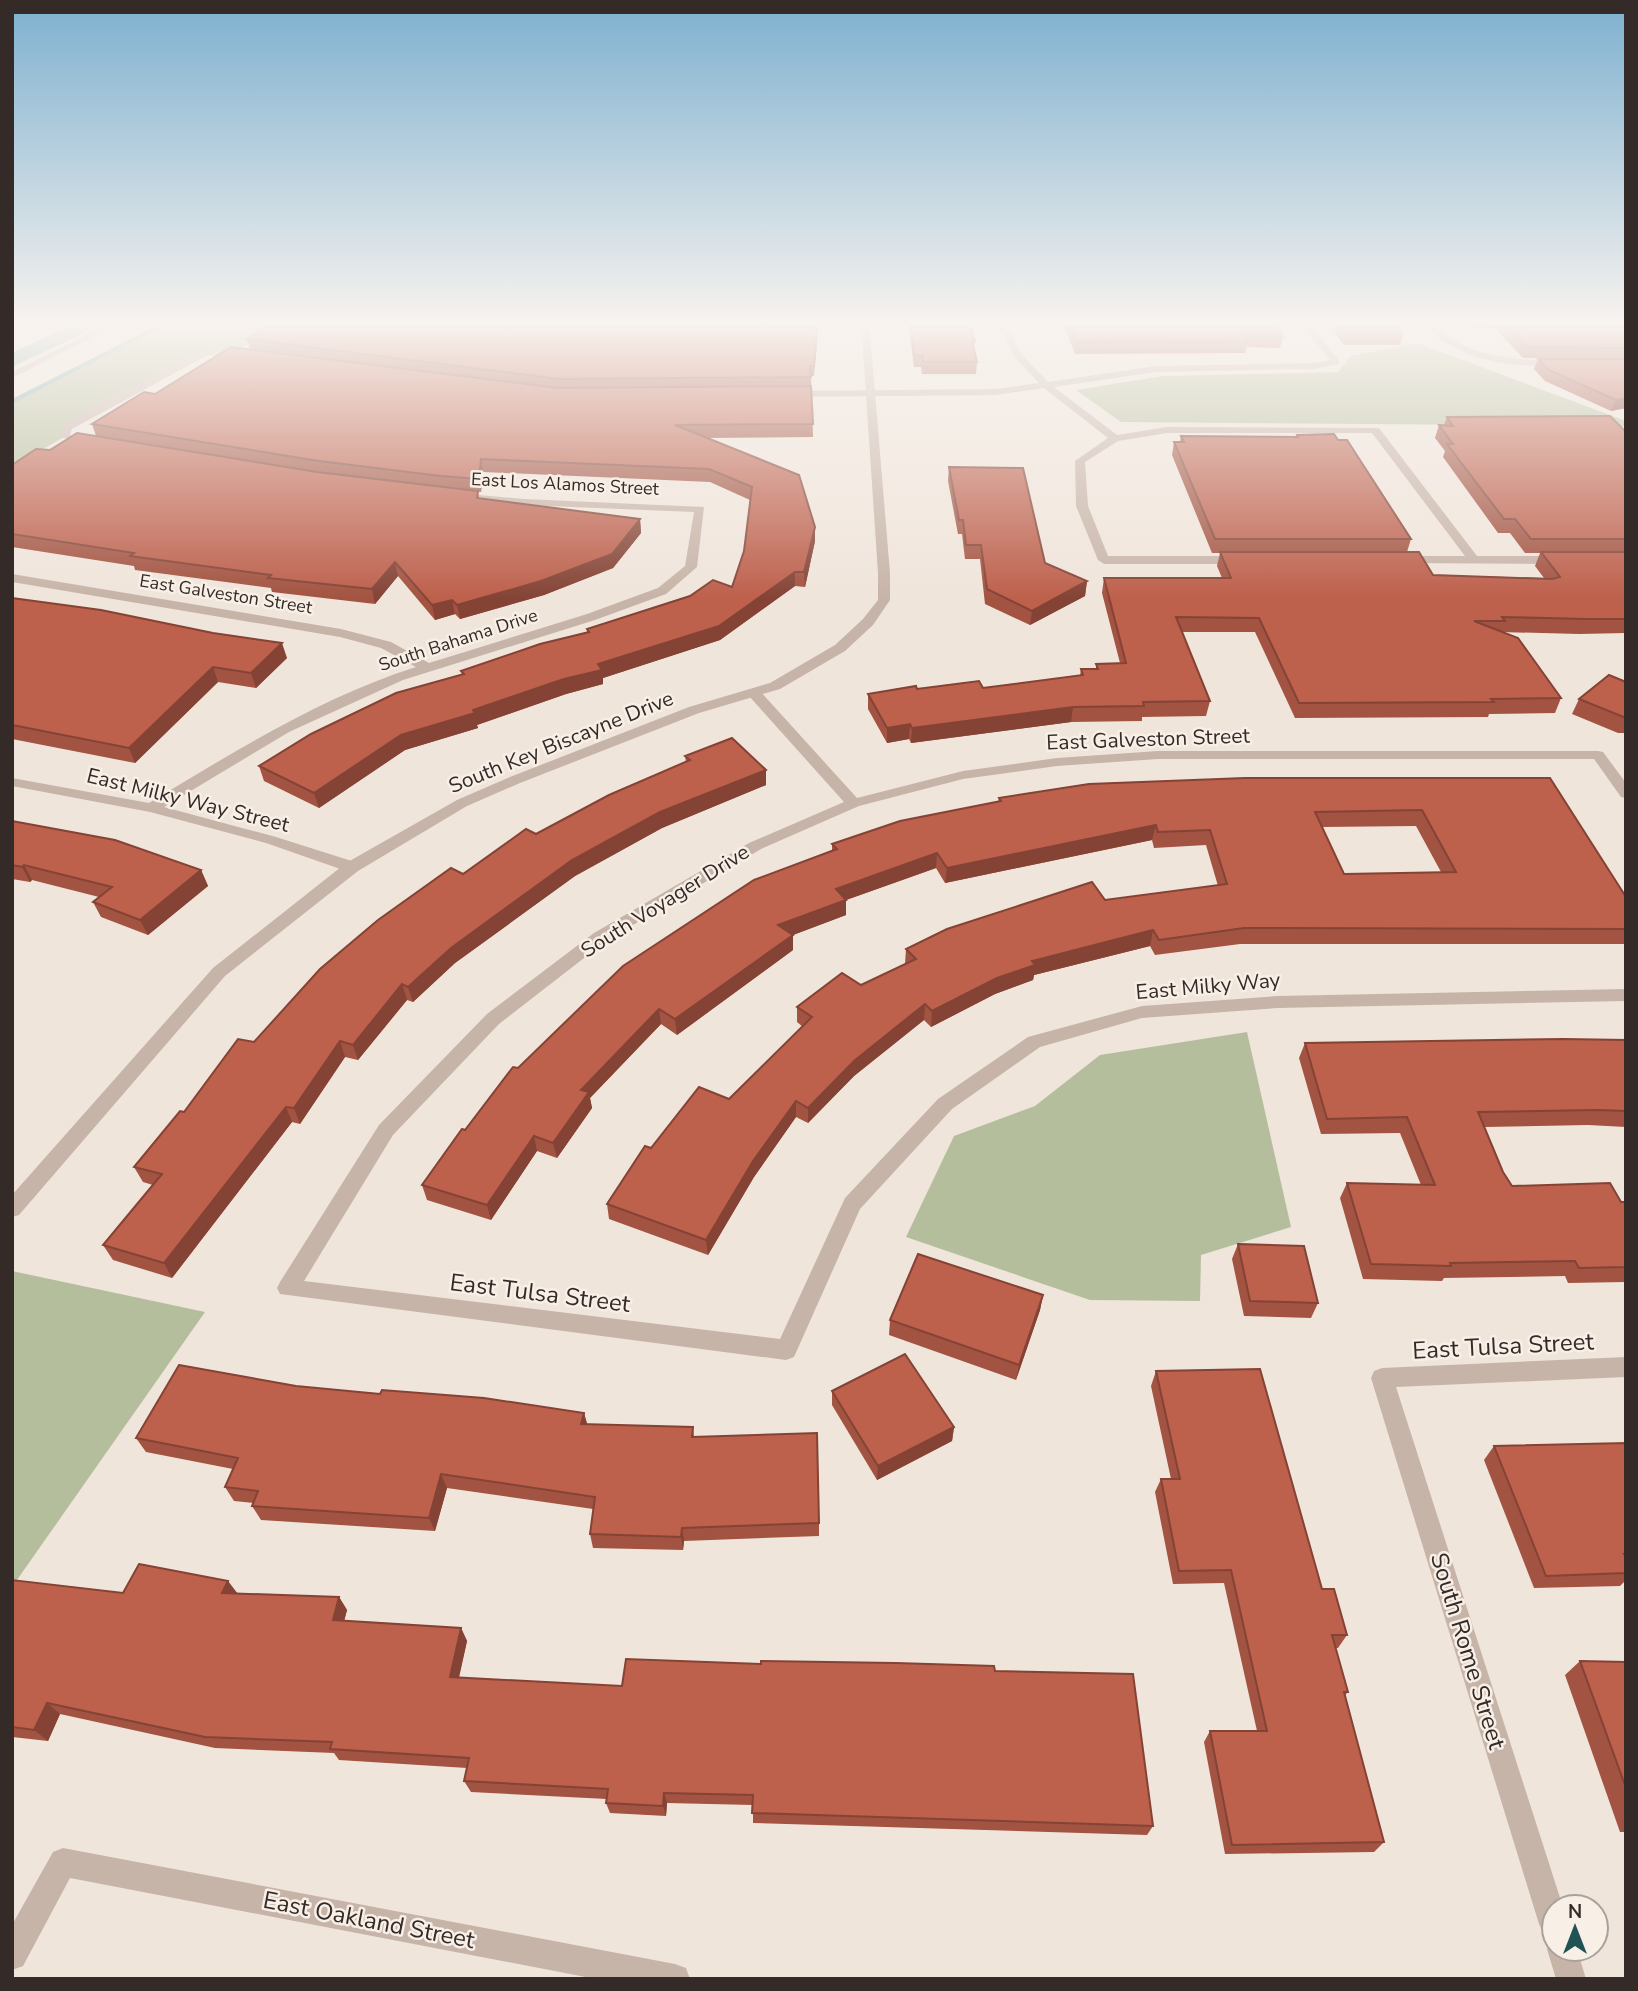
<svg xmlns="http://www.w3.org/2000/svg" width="1638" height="1991" font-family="'Nunito Sans',sans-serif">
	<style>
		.green { fill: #b5be9c }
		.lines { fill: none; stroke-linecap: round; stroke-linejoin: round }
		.stream { fill: #7cabaa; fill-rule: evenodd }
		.canal { fill: #7cabaa; fill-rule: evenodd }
		.service { fill: #c7b4a8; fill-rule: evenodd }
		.minor { fill: #c7b4a8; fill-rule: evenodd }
		.tertiary { fill: #c7b4a8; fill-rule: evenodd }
		.wall { fill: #a35341; fill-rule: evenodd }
		.shaded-wall { fill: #844335 }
		.building { fill: #bd604c; stroke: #844335; stroke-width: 2; fill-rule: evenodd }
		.labels { text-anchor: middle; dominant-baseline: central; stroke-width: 5; stroke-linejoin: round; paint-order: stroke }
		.far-street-label { font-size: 18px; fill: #342b28; stroke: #f8efe7 }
		.street-label { font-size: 21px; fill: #342b28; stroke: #f8efe7 }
		.near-street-label { font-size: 24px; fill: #342b28; stroke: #f8efe7 }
	</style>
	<rect width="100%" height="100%" fill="#f0e5db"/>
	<g class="green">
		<polygon points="170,321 284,321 233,353 206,352 67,427 64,437 12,467 12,402"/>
		<polygon points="1417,343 1626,421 1626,426 1121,422 1076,390 1163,376 1338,372 1351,356"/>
		<polygon points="1247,1032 1291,1227 1201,1255 1200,1301 1090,1300 906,1237 954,1136 1035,1106 1100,1055"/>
		<polygon points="12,1271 205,1312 12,1587"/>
	</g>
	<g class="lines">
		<polygon class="stream" points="166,321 173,321 12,404 12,399"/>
		<polygon class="canal" points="79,321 104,321 101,325 12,367 12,353"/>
		<polygon class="service" points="115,321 124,321 12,378 12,372"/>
		<g class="minor">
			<polygon points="995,321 1003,321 1022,355 1048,382 1156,366 1314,363 1330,360 1299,321 1307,321 1339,360 1339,364 1314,369 1156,372 1054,387 1117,435 1167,427 1379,428 1477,556 1559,556 1565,560 1559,564 1398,563 1396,560 1402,556 1465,556 1372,433 1167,433 1118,441 1085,462 1088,506 1108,556 1241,556 1247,560 1241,564 1104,564 1098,560 1076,506 1075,461 1108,438 1044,388 996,395 790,397 785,394 790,391 996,389 1039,383 1016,359"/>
			<path d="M1421,321H1430C1463,357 1513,360 1560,361L1565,364L1560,367C1510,366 1455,362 1421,321Z"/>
			<polygon points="203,350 246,352 251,355 246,358 208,355 72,429 70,435 97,441 97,445 59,437 63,425 94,406"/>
			<path d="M456,493L524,499L704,507L697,567L666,594L595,620L403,680L289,732L164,807L276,837L358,863L360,867L358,871H346L266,843L150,812L12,786V778L149,803C234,752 321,697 416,667L381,648L340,637L12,582V574L341,629L391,642L429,663L587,614L658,588L685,566L694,512L524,505L452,498L450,496Z"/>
			<polygon points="754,689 759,690 857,798 963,771 1057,758 1158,751 1598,751 1603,752 1626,783 1626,798 1621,797 1594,759 1158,759 1057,766 963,779 859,806 761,849 606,941 499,1024 393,1135 304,1281 780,1339 845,1198 938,1099 1028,1037 1142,1006 1278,996 1626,989 1626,1001 1278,1008 1142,1018 1040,1047 952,1109 860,1209 794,1357 786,1360 280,1294 277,1288 280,1282 379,1125 487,1014 594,933 749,843 844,802 749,696 749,690"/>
			<polygon points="1626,1357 1626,1377 1396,1387 1563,1907 1554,1907 1554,1949 1577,1949 1586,1979 1556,1979 1547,1949 1553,1938 1544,1934 1539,1924 1371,1378 1374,1371 1382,1368"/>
			<polygon points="63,1848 675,1964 686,1968 690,1979 596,1979 70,1878 23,1966 12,1970 12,1925 53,1852"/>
		</g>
		<polygon class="tertiary" points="861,321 869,321 890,573 890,600 873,625 845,651 780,689 699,713 520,783 467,806 358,871 225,976 19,1215 12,1217 12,1195 213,968 346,863 457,800 510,777 689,707 770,683 835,645 863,619 878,600 878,573"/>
	</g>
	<g class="wall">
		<polygon points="908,321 969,321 975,341 974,351 977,362 976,374 922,374 921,367 914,367"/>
		<polygon points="1027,321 1273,321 1283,336 1280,348 1247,347 1245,353 1075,354 1064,325 1047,325 1046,322 1027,322"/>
		<polygon points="1326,321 1392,321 1403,334 1400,345 1344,345"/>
		<polygon points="1458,321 1626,321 1626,408 1611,411 1545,381 1534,369 1538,359 1595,359 1523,358 1495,328 1464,327"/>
		<polygon points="247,339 817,342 814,376 811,376 813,437 707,438 815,527 815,541 805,587 795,586 720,640 603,678 603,684 566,694 477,725 478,728 405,750 319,808 264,781 259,766 462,674 461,671 587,633 587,629 732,587 744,551 750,500 710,482 483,472 481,492 478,492 479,498 640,519 641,533 613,568 544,595 460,619 455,614 435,620 398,576 375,604 272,592 271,588 135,570 134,566 12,547 12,465 50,450 96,436 92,424 250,349"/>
		<polygon points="1447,417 1626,432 1626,633 1579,634 1500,632 1561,698 1555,713 1489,714 1488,717 1295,718 1255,632 1182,632 1210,701 1206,716 1142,717 1142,721 1071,722 911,743 909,739 887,743 868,709 868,694 917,689 983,688 1080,676 1081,669 1096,669 1096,664 1120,663 1102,593 1104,578 1222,578 1217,566 1220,553 1212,553 1172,455 1174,442 1180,442 1181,436 1296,437 1297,435 1411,539 1407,552 1433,575 1544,578 1535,566 1540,553 1525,553 1510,533 1498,533 1443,457 1445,451 1435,438 1439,425 1444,425"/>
		<polygon points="949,467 1045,563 1087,581 1085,596 1030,625 985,604 980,559 965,559 962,534 958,534 948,481"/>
		<polygon points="12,598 287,658 256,688 218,682 135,763 12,739"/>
		<polygon points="1626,682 1626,733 1618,733 1572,714 1579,699"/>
		<polygon points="685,756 766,785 662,828 575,876 455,963 413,1002 407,1000 358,1060 345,1057 300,1124 292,1122 172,1278 113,1260 103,1245 153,1185 143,1182 134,1167 184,1112 254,1042 463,874 536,834 686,762"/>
		<path d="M1550,778L1626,897V944H1240L1155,955L1150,946L1034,975L1033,980L995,994L931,1027L924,1020L854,1076L808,1123L796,1117L754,1177L708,1255L609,1219L607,1204L651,1148L729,1099L803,1027L797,1022V1007L861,985L905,964L906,949L1105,900L1218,886L1206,845L1154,848L1152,840L945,883L936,868L846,900V915L793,935V950L677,1035L661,1024L590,1098L592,1108L557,1158L537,1151L491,1220L427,1200L422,1185L465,1130L518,1068L832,851V844L998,802L999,798ZM1416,826L1441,872L1344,874L1322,827Z"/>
		<polygon points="12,821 201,870 208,886 148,935 101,917 93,902 99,897 32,880 30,882 12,879"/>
		<polygon points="1626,1040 1626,1127 1588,1125 1484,1127 1503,1172 1512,1186 1626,1202 1626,1282 1568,1283 1565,1276 1444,1278 1442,1281 1363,1279 1340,1198 1347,1183 1421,1185 1400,1133 1321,1134 1299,1058 1305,1043"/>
		<polygon points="1238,1244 1318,1303 1311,1318 1244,1316 1232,1259"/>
		<polygon points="1043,1295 1040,1310 1016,1380 889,1335 890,1320"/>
		<polygon points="1156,1371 1322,1589 1347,1635 1338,1648 1335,1648 1348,1692 1345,1695 1384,1842 1374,1852 1225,1854 1204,1742 1210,1731 1257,1731 1224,1583 1173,1584 1155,1492 1161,1479 1171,1479 1151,1386"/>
		<polygon points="296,1386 584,1413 587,1424 693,1427 694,1437 819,1523 819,1536 684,1541 683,1550 593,1548 590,1534 593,1509 447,1488 435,1531 261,1520 252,1506 254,1503 234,1501 225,1487 233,1469 146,1452 136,1438"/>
		<polygon points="832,1391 954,1427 952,1441 877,1480 832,1405"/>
		<polygon points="1626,1443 1626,1580 1620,1586 1534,1588 1484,1460 1494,1446"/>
		<polygon points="12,1580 123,1593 237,1593 339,1597 347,1610 344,1621 461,1628 467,1641 459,1678 622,1686 761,1664 995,1671 1153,1826 1147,1835 753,1823 753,1805 667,1803 666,1816 610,1813 606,1803 607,1799 471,1792 464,1781 467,1768 339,1760 334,1753 215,1748 60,1714 48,1741 12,1737"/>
		<polygon points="1580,1661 1626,1662 1626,1832 1620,1832 1565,1675"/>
	</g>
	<g class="shaded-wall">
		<polygon points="1626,398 1626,408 1611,411 1616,400"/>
		<polygon points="481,459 483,472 481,492 479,479"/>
		<polygon points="640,519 641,533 613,568 544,595 460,619 457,605"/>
		<polygon points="815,527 815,541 805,587 804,572"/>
		<polygon points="395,562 398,576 375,604 372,589"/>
		<polygon points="795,572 795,586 720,640 603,678 603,684 566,694 477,725 478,728 405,750 319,808 314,793 401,735 473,710 598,664"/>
		<polygon points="1087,581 1085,596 1030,625 1032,611"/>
		<polygon points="452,600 455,614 435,620 432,605"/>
		<polygon points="282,643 287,658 256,688 251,673"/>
		<polygon points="213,667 218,682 135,763 129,748"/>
		<polygon points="1073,707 1071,722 911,743 912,728"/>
		<polygon points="910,724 909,739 887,743 887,728"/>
		<polygon points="766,770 766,785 662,828 575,876 455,963 413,1002 408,987 451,948 572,860 660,812"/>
		<polygon points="1156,825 1152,840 945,883 947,868"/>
		<polygon points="937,853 936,868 846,900 846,915 793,935 793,950 677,1035 675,1019 778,925 836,889"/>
		<polygon points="24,865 32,880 30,882 22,867"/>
		<polygon points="201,870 208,886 148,935 140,920"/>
		<polygon points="1153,930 1150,946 1034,975 1033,980 995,994 931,1027 932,1011 1032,961"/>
		<polygon points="402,984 407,1000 358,1060 353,1045"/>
		<polygon points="925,1004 924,1020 854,1076 808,1123 808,1108 854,1061"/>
		<polygon points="659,1009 661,1024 590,1098 592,1108 557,1158 553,1143 581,1090"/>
		<polygon points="340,1041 345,1057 300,1124 294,1108"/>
		<polygon points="796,1101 796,1117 754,1177 708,1255 706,1240 753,1161"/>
		<polygon points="286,1107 292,1122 172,1278 164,1263"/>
		<polygon points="534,1136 537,1151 491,1220 487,1205"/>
		<polygon points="1043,1295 1040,1310 1016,1380 1019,1365"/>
		<polygon points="584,1413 588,1427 581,1424"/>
		<polygon points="954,1427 952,1441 877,1480 878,1466"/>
		<polygon points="441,1474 447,1488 435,1531 429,1518"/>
		<polygon points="682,1528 684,1541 683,1550 681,1537"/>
		<polygon points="228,1581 238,1594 222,1593"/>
		<polygon points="339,1597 347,1610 341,1633 333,1620"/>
		<polygon points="461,1628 467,1641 456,1689 450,1677"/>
		<polygon points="47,1703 60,1714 48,1741 34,1730"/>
		<polygon points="664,1793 667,1803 666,1816 663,1806"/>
	</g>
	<g class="building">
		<polygon points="275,321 816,321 817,332 814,366 810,366 811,377 559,379 247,339"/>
		<polygon points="910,321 969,321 975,341 972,341 977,362 923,362 922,355 914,355"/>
		<polygon points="1068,321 1273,321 1283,336 1245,336 1248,341 1077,342"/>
		<polygon points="1337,321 1392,321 1403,334 1347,334"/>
		<polygon points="1502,321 1626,321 1626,348 1527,347"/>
		<polygon points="231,347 558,388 811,386 813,424 675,425 799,475 815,527 804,572 795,572 719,626 598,664 602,670 564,679 473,710 475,713 401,735 314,793 259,766 311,734 396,693 464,674 461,671 540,644 589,632 587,629 690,596 713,580 732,587 744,551 752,487 709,469 481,459 479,479 441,476 319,461 92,424 144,392 155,394"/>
		<polygon points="1538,359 1626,359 1626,398 1616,400 1549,370"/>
		<polygon points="1610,416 1626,432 1626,539 1531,539 1515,519 1504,519 1447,444 1453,444 1439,425 1453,426 1447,417"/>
		<polygon points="77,433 317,472 478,491 477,498 640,519 612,554 541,581 457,605 452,600 432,605 395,562 372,589 268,578 271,575 130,556 134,553 12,534 12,465 36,449 50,450"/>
		<polygon points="1334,434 1338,440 1347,440 1411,539 1215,539 1174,442 1184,442 1181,436 1298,437 1297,435"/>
		<polygon points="949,467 1023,468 1045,563 1087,581 1032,611 987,589 981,545 966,545 963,520 959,520"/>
		<polygon points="1220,552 1419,552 1433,575 1552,579 1560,577 1541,552 1626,552 1626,619 1586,619 1502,617 1505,621 1474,621 1518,638 1561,698 1491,699 1494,702 1299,703 1259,618 1176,617 1210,701 1143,702 1144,706 1073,707 912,728 910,724 887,728 868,694 916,686 917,689 979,681 983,688 1083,675 1081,669 1098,669 1096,664 1126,663 1104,578 1231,578"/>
		<polygon points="12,598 101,610 213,633 282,643 251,673 213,667 129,748 12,725"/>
		<polygon points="1609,675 1626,682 1626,718 1579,699"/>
		<polygon points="732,738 766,770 660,812 572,860 451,948 408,987 402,984 353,1045 340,1041 294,1108 286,1107 164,1263 103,1245 162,1174 134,1167 180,1111 184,1112 238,1039 254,1042 320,969 378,920 451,868 463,874 526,829 536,834 609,795 690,760 685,756"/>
		<path d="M1245,778H1550L1626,897V929L1244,928L1159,940L1153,930L1032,961L1035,965L997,978L932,1011L925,1004L854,1061L808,1108L796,1101L753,1161L706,1240L607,1204L645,1146L651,1148L699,1087L729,1099L812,1017L797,1007L842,973L861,985L916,959L906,949L947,929L1092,882L1105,900L1227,884L1210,830L1158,832L1156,825L947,868L937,853L836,889L846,900L778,925L793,935L675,1019L659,1009L581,1090L589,1092L553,1143L534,1136L487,1205L422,1185L462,1129L465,1130L513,1067L518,1068L623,966L754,880L837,849L832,844L900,821L1001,801L999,798L1089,784ZM1422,810L1456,872L1344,874L1315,812Z"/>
		<polygon points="12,821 115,840 201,870 140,920 93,902 112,887 24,865 22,867 12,865"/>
		<polygon points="1563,1039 1626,1040 1626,1111 1598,1110 1478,1112 1503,1172 1512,1186 1610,1183 1621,1202 1626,1202 1626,1267 1579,1268 1575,1261 1450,1263 1451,1266 1371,1264 1347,1183 1435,1185 1407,1117 1327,1119 1305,1043"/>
		<polygon points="1238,1244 1304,1246 1318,1303 1250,1301"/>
		<polygon points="918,1254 1043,1295 1019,1365 890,1320"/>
		<polygon points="905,1354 954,1427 878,1466 832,1391"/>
		<polygon points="179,1365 296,1386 380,1394 382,1390 484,1398 584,1413 581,1424 693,1427 692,1437 817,1433 819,1523 682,1528 681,1537 590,1534 595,1497 441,1474 429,1518 252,1506 258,1491 225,1487 238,1458 136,1438"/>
		<polygon points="1260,1369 1322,1589 1334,1589 1347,1635 1332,1635 1348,1692 1344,1692 1384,1842 1232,1845 1210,1731 1267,1731 1231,1570 1179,1571 1161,1479 1180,1479 1156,1371"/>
		<polygon points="1626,1443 1626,1554 1624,1554 1626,1557 1626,1573 1546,1576 1494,1446"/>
		<polygon points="139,1564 228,1581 222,1593 339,1597 333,1620 461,1628 450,1677 622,1686 626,1659 761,1664 761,1661 896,1663 994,1666 995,1671 1133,1674 1153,1826 752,1813 753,1795 664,1793 663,1806 606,1803 608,1789 464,1781 469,1758 330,1749 332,1742 205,1737 47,1703 34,1730 12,1727 12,1580 123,1593"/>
		<polygon points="1580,1661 1626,1662 1626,1788"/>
	</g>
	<linearGradient id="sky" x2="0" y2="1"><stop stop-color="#7db0cf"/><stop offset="0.54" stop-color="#f8f3ef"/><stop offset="1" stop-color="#f8f3ef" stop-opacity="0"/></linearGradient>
	<rect width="1638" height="599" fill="url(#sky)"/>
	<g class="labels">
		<g class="far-street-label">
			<text transform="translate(565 484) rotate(3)">East Los Alamos Street</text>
			<text transform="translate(226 594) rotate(9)">East Galveston Street</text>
			<text transform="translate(458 640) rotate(-18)">South Bahama Drive</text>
		</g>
		<g class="street-label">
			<text transform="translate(1148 739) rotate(-2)">East Galveston Street</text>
			<text transform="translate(561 742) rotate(-22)">South Key Biscayne Drive</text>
			<text transform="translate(188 800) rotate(14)">East Milky Way Street</text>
			<text transform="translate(665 901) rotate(-32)">South Voyager Drive</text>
			<text transform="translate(1208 986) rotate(-5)">East Milky Way</text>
		</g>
		<g class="near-street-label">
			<text transform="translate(540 1293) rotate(7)">East Tulsa Street</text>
			<text transform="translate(1503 1346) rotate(-3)">East Tulsa Street</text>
			<text transform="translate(1468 1651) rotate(73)">South Rome Street</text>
			<text transform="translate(369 1920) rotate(11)">East Oakland Street</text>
		</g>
	</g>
	<rect width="1638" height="1991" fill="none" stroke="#342b28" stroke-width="28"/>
	<g transform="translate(1575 1928)"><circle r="33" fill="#f8efe7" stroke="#aaa19b" stroke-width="2"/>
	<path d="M0-5L12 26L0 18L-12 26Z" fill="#205353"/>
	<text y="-10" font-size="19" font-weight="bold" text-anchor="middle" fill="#342b28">N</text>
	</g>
</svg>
